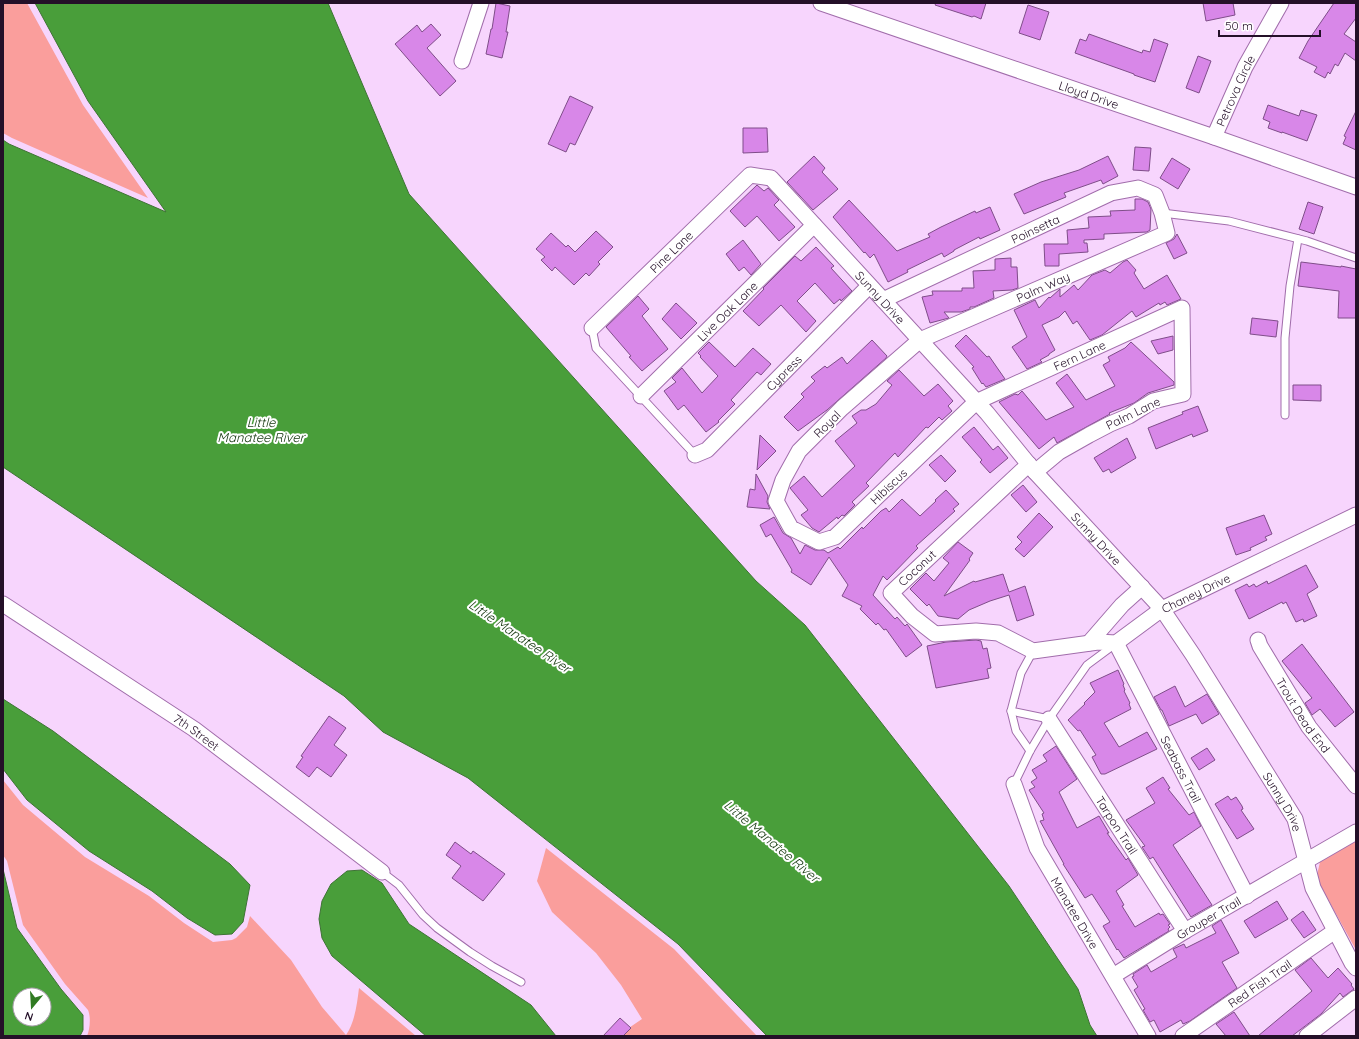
<svg xmlns="http://www.w3.org/2000/svg" width="1359" height="1039" font-family="Quicksand,sans-serif">
	<style>
		.green { fill: #fa9e9c }
		.water { fill: #499e3a; stroke: #3e7335; fill-rule: evenodd }
		.building { fill: #d887e8; stroke: #7f4d89 }
		.lines { fill: none; stroke-linecap: round; stroke-linejoin: round }
		.lane-casing { stroke: #a16dab; stroke-width: 9 }
		.street-casing { stroke: #a16dab; stroke-width: 17 }
		.lane { stroke: #fff; stroke-width: 7 }
		.street { stroke: #fff; stroke-width: 15 }
		.labels { text-anchor: middle; dominant-baseline: central; stroke-width: 4; stroke-linejoin: round; paint-order: stroke }
		.street-label { font-size: 12px; fill: #241028; stroke: #fff }
		.water-label { font-size: 13px; font-style: italic; fill: #13350d; stroke: #fff }
	</style>
	<rect width="100%" height="100%" fill="#f7d5fd"/>
	<g class="green">
		<polygon points="3,3 27,3 83,105 148,198 12,138 3,133"/>
		<path d="M3,780L23,805L85,857L149,896L184,923L213,942L232,940L236,938L247,927L250,916L291,960L322,1007L346,1035C355,1022 357,1004 359,988L416,1036H87C90,1029 91,1017 88,1010L65,984L23,925L7,861L3,855Z"/>
		<polygon points="1356,841 1356,950 1319,883 1317,875 1320,862"/>
		<polygon points="546,848 674,949 757,1036 617,1036 642,1019 621,985 596,953 552,912 537,881"/>
	</g>
	<g class="water">
		<polygon points="35,3 328,3 409,194 756,581 805,625 1009,886 1078,989 1090,1025 1097,1036 767,1036 678,944 468,778 383,732 344,696 3,467 3,140 9,144 166,212 88,101"/>
		<polygon points="3,699 53,731 230,864 250,885 243,922 232,934 215,935 187,918 152,891 89,851 27,800 3,769"/>
		<path d="M3,869L17,928L61,989L83,1015V1030L80,1036H3ZM20,995H44V1019H20Z"/>
		<polygon points="362,870 382,883 409,924 531,1005 556,1036 426,1036 332,956 322,938 319,919 322,901 331,884 347,871"/>
	</g>
	<g class="building">
		<polygon points="496,3 510,6 506,32 508,32 502,58 486,54 491,29 492,29"/>
		<polygon points="936,3 986,3 981,19 974,16 972,17 935,5"/>
		<polygon points="1203,3 1233,3 1235,15 1206,21"/>
		<polygon points="1334,3 1356,3 1356,18 1344,34 1356,42 1356,61 1345,53 1338,66 1335,64 1330,74 1328,72 1325,78 1314,72 1317,67 1299,58 1308,41"/>
		<polygon points="1028,5 1049,12 1040,40 1019,33"/>
		<polygon points="431,24 441,35 427,48 456,81 440,96 395,44 417,25 422,32"/>
		<polygon points="1089,34 1142,53 1143,50 1150,52 1154,39 1168,44 1155,82 1134,75 1134,74 1075,53 1080,39 1086,41"/>
		<polygon points="1198,56 1211,61 1199,93 1186,88"/>
		<polygon points="570,96 593,107 575,145 570,143 566,152 548,144"/>
		<polygon points="1268,105 1299,116 1301,110 1317,115 1307,141 1282,132 1282,133 1268,128 1270,122 1263,119"/>
		<polygon points="1356,111 1356,150 1343,144 1346,137 1344,136"/>
		<polygon points="743,128 767,128 768,152 743,153"/>
		<polygon points="1135,147 1151,148 1149,171 1133,170"/>
		<polygon points="814,156 825,168 822,172 838,189 813,210 787,182"/>
		<polygon points="1108,156 1118,176 1103,184 1101,180 1064,193 1066,197 1024,214 1014,194 1041,182 1079,170"/>
		<polygon points="1172,158 1190,169 1178,189 1160,178"/>
		<polygon points="757,185 764,191 768,188 779,200 774,205 795,227 779,241 757,216 745,227 730,211"/>
		<polygon points="1135,199 1142,199 1148,202 1151,209 1150,230 1147,232 1104,234 1104,239 1084,240 1084,243 1087,243 1088,252 1059,254 1059,266 1045,266 1044,244 1068,244 1067,230 1089,228 1088,217 1111,216 1110,211 1135,210"/>
		<polygon points="849,200 897,251 930,237 928,234 941,227 975,211 976,213 990,207 1000,230 980,239 979,237 954,250 954,251 944,257 942,253 907,270 908,272 888,282 874,254 870,258 865,252 864,253 833,217"/>
		<polygon points="1308,202 1323,207 1314,234 1299,229"/>
		<polygon points="596,231 613,247 598,262 600,264 589,276 586,273 574,285 555,267 552,271 541,260 545,257 536,249 551,233 566,247 568,245 575,252"/>
		<polygon points="1177,234 1187,253 1174,259 1166,243 1174,239"/>
		<polygon points="743,240 761,264 751,275 744,267 739,271 726,254"/>
		<polygon points="816,247 834,266 831,268 852,291 841,301 840,299 834,304 815,283 797,301 816,321 806,332 781,305 759,326 743,311 764,289 763,288 795,256 801,261"/>
		<polygon points="1011,258 1011,267 1017,267 1018,288 1012,290 993,291 994,298 974,307 970,307 970,309 961,312 944,312 949,318 930,323 922,297 933,295 932,291 962,291 962,288 974,288 973,271 995,270 995,259"/>
		<polygon points="1127,260 1136,270 1134,273 1144,289 1167,275 1181,299 1167,305 1165,302 1160,305 1159,303 1136,317 1132,311 1102,335 1090,340 1077,321 1073,324 1065,311 1059,317 1042,325 1055,350 1049,354 1049,355 1040,360 1042,362 1040,363 1027,369 1012,347 1027,337 1014,310 1035,300 1039,308 1049,297 1050,298 1060,289 1060,297 1074,285 1078,290 1092,275 1105,270 1110,273 1123,262"/>
		<polygon points="1301,262 1341,267 1341,266 1356,269 1356,318 1338,318 1339,291 1298,286"/>
		<polygon points="638,296 649,309 642,316 668,349 642,371 629,357 631,356 606,327"/>
		<polygon points="676,303 697,323 681,339 662,319"/>
		<polygon points="1252,318 1278,321 1276,337 1250,334"/>
		<polygon points="966,335 987,357 989,356 1005,379 986,387 983,383 982,384 972,368 974,367 955,346"/>
		<polygon points="1173,336 1173,350 1158,354 1151,341"/>
		<polygon points="872,340 887,356 886,358 827,410 798,431 784,417 804,397 801,394 815,381 811,377 825,366 827,368 842,357 847,364"/>
		<polygon points="709,342 735,367 753,348 771,364 761,375 757,372 731,400 735,404 718,421 719,422 706,432 684,405 678,410 664,391 676,382 672,378 682,368 702,393 718,376 700,357 701,356 698,353"/>
		<polygon points="1131,342 1174,382 1174,385 1148,393 1134,403 1109,413 1110,414 1057,443 1054,437 1039,449 999,402 1015,394 1018,395 1022,391 1046,420 1074,407 1056,383 1067,374 1086,400 1115,386 1103,365 1110,361 1108,357 1125,348"/>
		<polygon points="899,370 924,396 938,384 953,401 948,406 952,411 942,420 939,417 928,428 926,427 898,457 895,453 866,483 869,486 852,502 855,505 844,516 842,515 838,519 837,517 819,532 812,528 801,515 808,510 790,488 804,476 822,497 855,466 835,441 857,423 852,416 861,410 866,410 876,404 892,385 887,381"/>
		<polygon points="1293,385 1321,385 1321,401 1293,400"/>
		<polygon points="1198,406 1208,431 1193,437 1192,434 1156,449 1148,428 1183,414 1182,412"/>
		<polygon points="974,427 993,450 998,446 1008,458 990,473 980,462 982,460 962,437"/>
		<polygon points="760,435 776,451 757,470"/>
		<polygon points="1127,438 1136,458 1111,473 1109,469 1103,472 1094,458"/>
		<polygon points="941,455 956,471 945,482 929,465"/>
		<polygon points="756,474 768,496 767,502 770,509 747,507 750,489 755,490"/>
		<polygon points="1023,485 1037,502 1026,512 1011,495"/>
		<polygon points="946,490 959,504 953,509 955,511 916,546 918,548 887,580 883,576 873,595 895,619 897,617 905,626 907,624 922,645 906,657 886,629 884,630 878,623 876,625 860,609 862,606 842,596 848,585 829,557 811,585 791,572 792,570 771,534 766,537 760,525 774,517 783,533 791,538 800,554 805,545 815,550 824,550 828,553 838,547 840,549 862,527 863,529 881,511 886,508 889,512 902,499 920,516 936,501 935,500"/>
		<polygon points="1039,513 1053,527 1024,557 1015,549 1022,542 1017,537"/>
		<polygon points="1264,515 1272,534 1265,537 1267,540 1250,548 1251,550 1236,555 1226,528"/>
		<polygon points="958,542 973,553 969,559 970,560 944,596 974,581 975,582 1003,574 1009,592 1025,586 1034,615 1017,621 1009,595 990,601 969,610 958,619 938,616 929,604 927,606 910,589 926,573 934,581 949,563 943,558"/>
		<polygon points="1306,565 1318,587 1307,594 1317,616 1304,622 1303,619 1296,622 1286,602 1283,604 1282,602 1249,619 1235,590 1247,584 1249,587 1254,584 1256,587 1267,581 1268,584"/>
		<polygon points="976,640 981,641 983,649 987,648 991,668 987,669 989,678 936,688 927,646 946,642"/>
		<polygon points="1302,644 1354,712 1335,727 1320,709 1312,715 1305,703 1312,698 1282,661"/>
		<polygon points="1118,670 1124,684 1123,685 1125,690 1124,691 1130,703 1129,704 1131,709 1104,723 1119,747 1147,732 1157,749 1105,774 1101,774 1092,757 1096,755 1080,730 1078,731 1068,720 1085,704 1084,703 1095,692 1090,683"/>
		<polygon points="1175,686 1185,707 1207,694 1219,714 1202,724 1196,714 1169,726 1162,710 1161,710 1154,697"/>
		<polygon points="329,716 346,728 334,745 347,755 331,777 317,767 309,777 296,767 303,757 301,756"/>
		<polygon points="1056,746 1077,779 1059,792 1077,828 1099,816 1109,833 1107,833 1126,860 1128,858 1138,875 1116,891 1124,905 1122,906 1135,927 1159,913 1160,915 1163,914 1170,924 1168,925 1170,927 1168,929 1169,931 1124,958 1118,949 1117,950 1103,926 1110,922 1092,894 1085,898 1063,864 1064,864 1040,821 1044,820 1042,814 1044,813 1029,790 1035,787 1031,782 1037,778 1032,770 1047,761 1043,755"/>
		<polygon points="1207,748 1215,760 1199,770 1191,758"/>
		<polygon points="1163,777 1170,788 1168,789 1189,815 1194,812 1201,826 1173,845 1212,905 1191,917 1153,857 1150,859 1142,847 1145,846 1126,820 1155,803 1146,788"/>
		<polygon points="1228,796 1231,800 1236,797 1242,806 1243,809 1241,810 1254,829 1237,839 1215,804"/>
		<polygon points="455,842 471,854 473,851 505,874 483,901 452,878 461,866 446,855"/>
		<polygon points="1277,901 1288,919 1255,938 1244,921"/>
		<polygon points="1303,911 1316,930 1304,938 1291,920"/>
		<polygon points="1221,920 1239,953 1222,962 1237,988 1190,1021 1183,1024 1181,1020 1160,1032 1154,1020 1150,1022 1143,1010 1145,1009 1134,990 1138,987 1132,977 1134,976 1133,974 1147,965 1151,972 1177,957 1173,949 1184,944 1186,948 1216,933 1212,926"/>
		<polygon points="1311,958 1328,978 1338,968 1352,984 1351,985 1354,989 1343,997 1340,993 1321,1014 1292,1036 1258,1036 1312,991 1295,970"/>
		<polygon points="1234,1012 1250,1036 1226,1036 1216,1024"/>
		<polygon points="620,1018 631,1028 623,1036 603,1036"/>
	</g>
	<g class="lines">
		<g class="lane-casing">
			<g id="lane">
				<polyline points="1162,213 1229,221 1307,241 1356,258"/>
				<polyline points="592,328 596,348 695,455"/>
				<polyline points="1285,415 1285,338 1290,286 1298,239"/>
				<polyline points="1011,711 1016,731 1030,751"/>
				<polyline points="1049,719 1087,665 1114,645"/>
				<polyline points="1014,784 1030,751 1049,719 1011,711 1021,673 1033,651"/>
				<polyline points="382,872 399,885 423,915 437,928 470,952 492,966 521,982"/>
			</g>
		</g>
		<g class="street-casing">
			<g id="street">
				<path id="s1" d="M821,3L1214,137L1356,187"/>
				<polyline points="462,61 481,3"/>
				<path id="s2" d="M1214,137L1245,67L1281,3"/>
				<path id="s3" d="M883,300L1111,193L1138,188L1155,195L1162,213L1167,233L920,340L842,408L799,451L783,480L776,501L791,528L819,542L835,537L976,402L1182,308L1183,394L1153,401L1129,416L1110,424L1089,435L1059,452L1035,472"/>
				<path id="s4" d="M592,328L750,175L771,178L987,413L1035,472L1162,609L1193,655L1295,819L1313,888L1352,963L1356,968"/>
				<path id="s5" d="M641,396L814,225"/>
				<path id="s6" d="M695,455L707,450L869,286"/>
				<path id="s7" d="M1029,464L891,593L912,616L935,634L976,631L998,633L1033,651L1098,642L1116,643L1162,609L1356,515"/>
				<path id="s8" d="M3,604L194,729L382,872"/>
				<path id="s9" d="M1258,640L1260,646L1309,727L1356,786"/>
				<polyline points="1089,643 1122,605 1142,587"/>
				<path id="s10" d="M1116,643L1247,896"/>
				<path id="s11" d="M1049,719L1185,931"/>
				<path id="s12" d="M1014,784L1037,848L1148,1036"/>
				<path id="s13" d="M1113,976L1185,931L1356,832"/>
				<path id="s14" d="M1183,1036L1335,931"/>
				<polyline points="1307,1036 1356,998"/>
			</g>
		</g>
		<use href="#lane" class="lane"/>
		<use href="#street" class="street"/>
	</g>
	<g class="labels">
		<g class="street-label">
			<text stroke="none"><textPath href="#s2" startOffset="51">Petrova Circle</textPath></text>
			<text stroke="none"><textPath href="#s1" startOffset="283">Lloyd Drive</textPath></text>
			<text stroke="none"><textPath href="#s3" startOffset="168">Poinsetta</textPath></text>
			<text stroke="none"><textPath href="#s4" startOffset="110">Pine Lane</textPath></text>
			<text transform="translate(1043 287) rotate(-24)">Palm Way</text>
			<text stroke="none"><textPath href="#s4" startOffset="403">Sunny Drive</textPath></text>
			<text stroke="none"><textPath href="#s5" startOffset="121">Live Oak Lane</textPath></text>
			<text stroke="none"><textPath href="#s3" startOffset="1214">Fern Lane</textPath></text>
			<text stroke="none"><textPath href="#s6" startOffset="122">Cypress</textPath></text>
			<text transform="translate(1133 413) rotate(-26)">Palm Lane</text>
			<text transform="translate(827 424) rotate(-45)">Royal</text>
			<text stroke="none"><textPath href="#s3" startOffset="979">Hibiscus</textPath></text>
			<text stroke="none"><textPath href="#s4" startOffset="727">Sunny Drive</textPath></text>
			<text transform="translate(917 568) rotate(-43)">Coconut</text>
			<text stroke="none"><textPath href="#s7" startOffset="530">Chaney Drive</textPath></text>
			<text stroke="none"><textPath href="#s9" startOffset="88">Trout Dead End</textPath></text>
			<text stroke="none"><textPath href="#s8" startOffset="232">7th Street</textPath></text>
			<text stroke="none"><textPath href="#s10" startOffset="142">Seabass Trail</textPath></text>
			<text stroke="none"><textPath href="#s4" startOffset="1051">Sunny Drive</textPath></text>
			<text stroke="none"><textPath href="#s11" startOffset="126">Tarpon Trail</textPath></text>
			<text stroke="none"><textPath href="#s12" startOffset="143">Manatee Drive</textPath></text>
			<text stroke="none"><textPath href="#s13" startOffset="112">Grouper Trail</textPath></text>
			<text stroke="none"><textPath href="#s14" startOffset="93">Red Fish Trail</textPath></text>
		</g>
		<g class="water-label">
			<text x="261" y="422">Little<tspan x="261" dy="15">Manatee River</tspan></text>
			<text transform="translate(520 636) rotate(34)">Little Manatee River</text>
			<text transform="translate(772 841) rotate(40)">Little Manatee River</text>
		</g>
	</g>
	<rect width="1359" height="1039" fill="none" stroke="#241028" stroke-width="8"/>
	<g transform="translate(32 1007) rotate(198)"><circle r="19" fill="#ffffff" stroke="#a79fa9"/>
	<path d="M0-3L7 15L0 10L-7 15Z" fill="#307b22"/>
	<text y="-6" font-size="11" font-weight="bold" text-anchor="middle" fill="#241028">N</text>
	</g>
	<path d="M1219 30v6h101v-6" fill="none" stroke="#241028" stroke-width="2"/>
	<text x="1225" y="30" font-size="12" fill="#241028" stroke="#ffffff" stroke-width="3" paint-order="stroke">50 m</text>
</svg>
